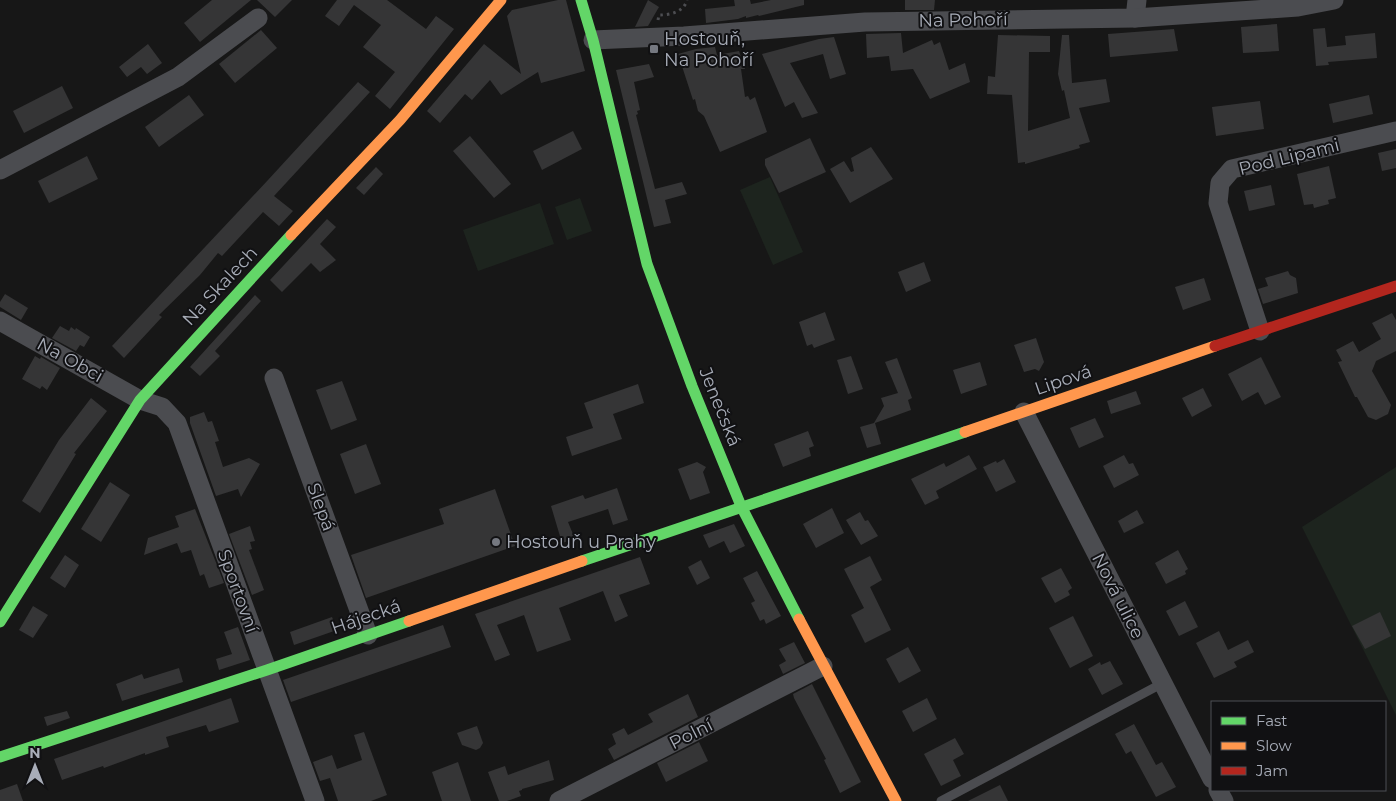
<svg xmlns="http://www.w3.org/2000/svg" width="1396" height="801" font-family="Montserrat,sans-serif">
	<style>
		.green { fill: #1d241e }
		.building { fill: #353536 }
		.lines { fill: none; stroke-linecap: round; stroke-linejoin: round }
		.path { stroke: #4d4e52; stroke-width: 3; stroke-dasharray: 2.5 4; stroke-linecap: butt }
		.lane { stroke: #4b4c50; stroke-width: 9 }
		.street { stroke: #4b4c50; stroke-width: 19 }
		.fast { stroke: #63d668; stroke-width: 11 }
		.slow { stroke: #ff974d; stroke-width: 11 }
		.jam { stroke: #b3261e; stroke-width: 11 }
		.poi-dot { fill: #757880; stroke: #111113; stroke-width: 2 }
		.labels { text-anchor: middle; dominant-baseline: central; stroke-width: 4; stroke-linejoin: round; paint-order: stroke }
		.street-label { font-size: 18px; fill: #a8adb8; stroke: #111113 }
		.poi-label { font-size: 18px; fill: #a8adb8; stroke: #111113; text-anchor: start }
	</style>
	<rect width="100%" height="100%" fill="#171717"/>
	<g class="green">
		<polygon points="770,177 803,252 773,265 740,190"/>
		<polygon points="580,198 592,231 567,240 555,207"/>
		<polygon points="540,203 554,244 478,271 463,230"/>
		<polygon points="1396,467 1396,715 1302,527"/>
	</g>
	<g class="building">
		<polygon points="212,0 251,0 200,42 184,23"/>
		<polygon points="257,0 292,0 275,17"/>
		<polygon points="337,0 387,0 426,29 436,16 454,29 390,109 375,96 395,72 363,47 381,25 354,5 339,26 325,16"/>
		<polygon points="558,0 566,0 585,71 541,83 538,72 501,95 490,80 472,100 465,94 440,123 427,111 484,44 521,74 507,16 512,10"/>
		<polygon points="648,0 659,7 648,26 635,27"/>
		<polygon points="734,0 750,0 751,4 771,0 804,0 804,5 759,16 758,15 746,18 746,16 738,19 706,23 705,9 735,6"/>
		<polygon points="905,0 935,0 934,10 905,10"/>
		<polygon points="1277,24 1279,51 1243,53 1241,27"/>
		<polygon points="1325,28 1327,47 1346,45 1345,36 1375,33 1377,58 1328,62 1329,65 1316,66 1313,29"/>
		<polygon points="1174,29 1178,51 1110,57 1108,34"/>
		<polygon points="261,30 277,48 235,83 219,64"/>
		<polygon points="901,33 903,53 932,40 934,45 940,42 949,70 965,63 970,82 930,99 913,69 891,71 889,56 867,58 866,34"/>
		<polygon points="998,35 1050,36 1050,52 1029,52 1028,131 1070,118 1064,90 1062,91 1058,74 1062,35 1069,35 1072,83 1106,79 1110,102 1079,108 1090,142 1079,145 1080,148 1025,164 1025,162 1018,163 1012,95 987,94 988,76 995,77"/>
		<polygon points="834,37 846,74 830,79 823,54 790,63 818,113 802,118 794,102 785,107 762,54 819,39"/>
		<polygon points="148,44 162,63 147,74 141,67 127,77 119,67"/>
		<polygon points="715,47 717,55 739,51 745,69 741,69 745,97 748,96 750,100 755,97 767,132 720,152 704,116 698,111 695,99 693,100 678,54 696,49"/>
		<polygon points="649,64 654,77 634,82 640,110 637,111 638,114 636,115 655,189 682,182 687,194 665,200 671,223 654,227 616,70"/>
		<polygon points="358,82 370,92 274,196 293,211 279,226 263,212 222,256 218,253 200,275 159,315 162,317 124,358 112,346 268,180"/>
		<polygon points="62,86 73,108 24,133 13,111"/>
		<polygon points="189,95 204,115 159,147 145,127"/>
		<polygon points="1369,95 1373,114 1333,123 1329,104"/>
		<polygon points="1260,101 1264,129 1216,136 1212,107"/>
		<polygon points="573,131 582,149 542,170 533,151"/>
		<polygon points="470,136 511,184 494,198 453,151"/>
		<polygon points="810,138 826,172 779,193 765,165 765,159"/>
		<polygon points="871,147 893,179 850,203 830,169 844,161 851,172 854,171 851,158"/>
		<polygon points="1396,149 1396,168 1382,171 1378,153"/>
		<polygon points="87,156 98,179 49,203 38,181"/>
		<polygon points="1329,166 1336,198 1328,200 1329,204 1314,208 1313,204 1304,205 1297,174"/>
		<polygon points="376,167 383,174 364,195 356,188"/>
		<polygon points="1271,185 1275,205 1249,211 1244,191"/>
		<polygon points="327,219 336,227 320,244 336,260 320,272 311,263 282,292 270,280"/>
		<polygon points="924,262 931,281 906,292 898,272"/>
		<polygon points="1288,271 1290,275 1296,278 1298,293 1263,304 1258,289 1268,286 1265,278"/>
		<polygon points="1204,278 1211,300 1183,310 1175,287"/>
		<polygon points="5,294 28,308 21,320 0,307 0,302"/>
		<polygon points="255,295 261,301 215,351 220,356 200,376 190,367"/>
		<polygon points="825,312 835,340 814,348 812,344 807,346 799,322"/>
		<polygon points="1392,313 1396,320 1396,351 1376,361 1372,371 1391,405 1388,414 1376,420 1368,417 1357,397 1355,397 1338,362 1342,361 1336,350 1353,341 1359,352 1381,339 1372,323"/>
		<polygon points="60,326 69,331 71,327 75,330 76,328 90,337 84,347 80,345 76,351 52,338"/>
		<polygon points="1036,338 1044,362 1039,371 1035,369 1024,372 1014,345"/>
		<polygon points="35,356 40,359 41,357 60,368 47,390 42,386 40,389 22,379"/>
		<polygon points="851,356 863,389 848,394 837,360"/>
		<polygon points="1261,357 1281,397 1265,405 1258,392 1242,401 1228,374"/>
		<polygon points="897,358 912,398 908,400 911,410 875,423 881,444 867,448 860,427 874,423 884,406 881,398 898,393 885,362"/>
		<polygon points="980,362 987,385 961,394 953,370"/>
		<polygon points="342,381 357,420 331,430 316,390"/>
		<polygon points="638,384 644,403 613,414 622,439 572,456 566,437 593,428 584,403"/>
		<polygon points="1203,388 1212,406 1192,417 1182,398"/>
		<polygon points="1136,391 1141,404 1111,414 1107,401"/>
		<polygon points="91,398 107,411 74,453 76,454 40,513 22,501 59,440"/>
		<polygon points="204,412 208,422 212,421 219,441 215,442 223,467 249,458 260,464 241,497 238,489 216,496 190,423 190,417"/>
		<polygon points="1095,418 1104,437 1079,448 1070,428"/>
		<polygon points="808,431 814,446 809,448 811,456 783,467 774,444"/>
		<polygon points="366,444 381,484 355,494 340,454"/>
		<polygon points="969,455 977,469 936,491 939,498 925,505 911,479 944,463 946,467"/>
		<polygon points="1124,455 1129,464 1133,463 1139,475 1114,488 1103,466"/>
		<polygon points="1004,459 1016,482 996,492 983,467 996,461 997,463"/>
		<polygon points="697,462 706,467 703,472 710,493 690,500 678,469"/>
		<polygon points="110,482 130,495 101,542 81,529"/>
		<polygon points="617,488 628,520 613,525 608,509 568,522 575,539 562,543 551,506 583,495 585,499"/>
		<polygon points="495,489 515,546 366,598 351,555 444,524 439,509"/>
		<polygon points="832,508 844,533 816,548 803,524"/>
		<polygon points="195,509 224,583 209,588 204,574 200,576 191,550 181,553 177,543 144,555 148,538 179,527 175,516"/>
		<polygon points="1137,510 1144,523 1124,533 1118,521"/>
		<polygon points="860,512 865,521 868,520 878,536 861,545 846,520"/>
		<polygon points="734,524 745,546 730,553 724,541 709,548 703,535"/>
		<polygon points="250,526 255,541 250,542 252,549 249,550 264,590 252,595 229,534"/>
		<polygon points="1178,550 1188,569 1185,571 1186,574 1166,584 1155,563"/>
		<polygon points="65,555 79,565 65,588 50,578"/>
		<polygon points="870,556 882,580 870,587 891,630 865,643 851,615 864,608 844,569"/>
		<polygon points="640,557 650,584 619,595 628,616 615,622 603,591 559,608 571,640 537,652 524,615 497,625 510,655 495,661 475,614"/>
		<polygon points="701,560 710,578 697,585 688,567"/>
		<polygon points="1061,568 1072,588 1068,591 1070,595 1055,603 1041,578"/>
		<polygon points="757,571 781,616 766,624 764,619 760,621 751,603 755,601 743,578"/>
		<polygon points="1185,601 1198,627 1179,636 1166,611"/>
		<polygon points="33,606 48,615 33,638 19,630"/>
		<polygon points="1380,612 1391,636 1365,649 1352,626"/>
		<polygon points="1073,616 1093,656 1070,668 1049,628"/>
		<polygon points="332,617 337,630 294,645 290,632"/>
		<polygon points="443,625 451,647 291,702 283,680"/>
		<polygon points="238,627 250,660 219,670 216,659 232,654 224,632"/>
		<polygon points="1219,631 1228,650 1248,640 1254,652 1234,662 1237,667 1214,678 1196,643"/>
		<polygon points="794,642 805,663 783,674 779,665 786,661 779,649"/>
		<polygon points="908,647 921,671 899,683 886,659"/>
		<polygon points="1110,661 1123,684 1102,695 1088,669 1100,662 1101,665"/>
		<polygon points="179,668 183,682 122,701 116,684 142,674 144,679"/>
		<polygon points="812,684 861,782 840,793 824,760 826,759 794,698 793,694"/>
		<polygon points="688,694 698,717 614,760 608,749 616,744 612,734 624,728 628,735 653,722 648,714"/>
		<polygon points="231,698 239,722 209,732 206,725 166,737 169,747 145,755 145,753 104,768 103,766 62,780 54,759"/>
		<polygon points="927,698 937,719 913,732 902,711"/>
		<polygon points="67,711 70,718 47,726 44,717"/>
		<polygon points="1134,724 1156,765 1162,762 1176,787 1156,797 1131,751 1126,754 1115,734"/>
		<polygon points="477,726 483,743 480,748 476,750 462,745 457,733"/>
		<polygon points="364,732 387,795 371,801 338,801 330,778 320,781 313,762 332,755 337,769 362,760 354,735"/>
		<polygon points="955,738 964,754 953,760 961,776 941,786 924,754"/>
		<polygon points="699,742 708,761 666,782 657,763"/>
		<polygon points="549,760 554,780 522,789 522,790 519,791 521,796 507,801 499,801 488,772 505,766 508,775"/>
		<polygon points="458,762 471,801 442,801 432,772"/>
		<polygon points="17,784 23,801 0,801 0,790"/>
		<polygon points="1000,785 1008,801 968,801"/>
	</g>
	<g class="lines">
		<path class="path" d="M658,20L659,15C670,15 684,12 687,0"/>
		<polyline class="lane" points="941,801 1163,683"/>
		<g class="street">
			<polyline points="1135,18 1137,0"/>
			<polyline points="593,40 684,36 865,22 1135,18 1298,7 1334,0"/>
			<polyline points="0,170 178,77 258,18"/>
			<polyline points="0,321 140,400 162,407 177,423 315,801"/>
			<polyline points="1260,331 1218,203 1220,183 1232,169 1396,131"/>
			<polyline points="274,378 368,635"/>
			<polyline points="1024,412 1212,779"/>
			<polyline points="1218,790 1224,801"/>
			<polyline points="559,801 823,666"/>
		</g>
		<g class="fast">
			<polyline points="581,0 593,40 647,264 692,386 741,506 799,619"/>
			<polyline points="582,561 965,432"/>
			<polyline points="0,622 140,400 291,235"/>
			<polyline points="0,757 267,670 409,621"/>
		</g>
		<g class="slow">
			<polyline points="291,235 400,120 501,0"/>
			<polyline points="965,432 1215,346"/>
			<polyline points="799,619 896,801"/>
			<polyline points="409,621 582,561"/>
		</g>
		<polyline class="jam" points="1215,346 1396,286"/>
	</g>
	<g class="poi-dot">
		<rect x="649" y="44" width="10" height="10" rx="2.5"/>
		<circle cx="496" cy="542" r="5"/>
	</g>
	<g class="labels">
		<g class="street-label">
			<text transform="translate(963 20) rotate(-1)">Na Pohoří</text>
			<text transform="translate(1289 157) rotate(-14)">Pod Lipami</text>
			<text transform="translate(220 286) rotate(-47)">Na Skalech</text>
			<text transform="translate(70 360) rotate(29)">Na Obci</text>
			<text transform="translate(1063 380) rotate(-19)">Lipová</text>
			<text transform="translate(720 407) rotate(68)">Jenečská</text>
			<text transform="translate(321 507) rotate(70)">Slepá</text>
			<text transform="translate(238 591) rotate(70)">Sportovní</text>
			<text transform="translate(1118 596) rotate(63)">Nová ulice</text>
			<text transform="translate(366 617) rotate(-19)">Hájecká</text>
			<text transform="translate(691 734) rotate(-27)">Polní</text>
		</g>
		<g class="poi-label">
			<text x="664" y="39">Hostouň,<tspan x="664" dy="21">Na Pohoří</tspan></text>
			<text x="506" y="542">Hostouň u Prahy</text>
		</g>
	</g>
	<rect x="1211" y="701" width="175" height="90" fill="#111113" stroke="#4d4f55"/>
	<rect x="1221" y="717" width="25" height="8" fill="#63d668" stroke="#4d4f55"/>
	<text x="1256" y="726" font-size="15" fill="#a8adb8">Fast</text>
	<rect x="1221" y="742" width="25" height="8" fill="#ff974d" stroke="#4d4f55"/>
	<text x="1256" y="751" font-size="15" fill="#a8adb8">Slow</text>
	<rect x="1221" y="767" width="25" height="8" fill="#b3261e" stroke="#4d4f55"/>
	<text x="1256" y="776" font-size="15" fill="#a8adb8">Jam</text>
	<g transform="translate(35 766)" stroke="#111113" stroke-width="4" paint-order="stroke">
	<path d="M0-4L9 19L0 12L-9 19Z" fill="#a8adb8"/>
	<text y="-8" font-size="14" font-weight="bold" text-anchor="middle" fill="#a8adb8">N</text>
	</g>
</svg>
